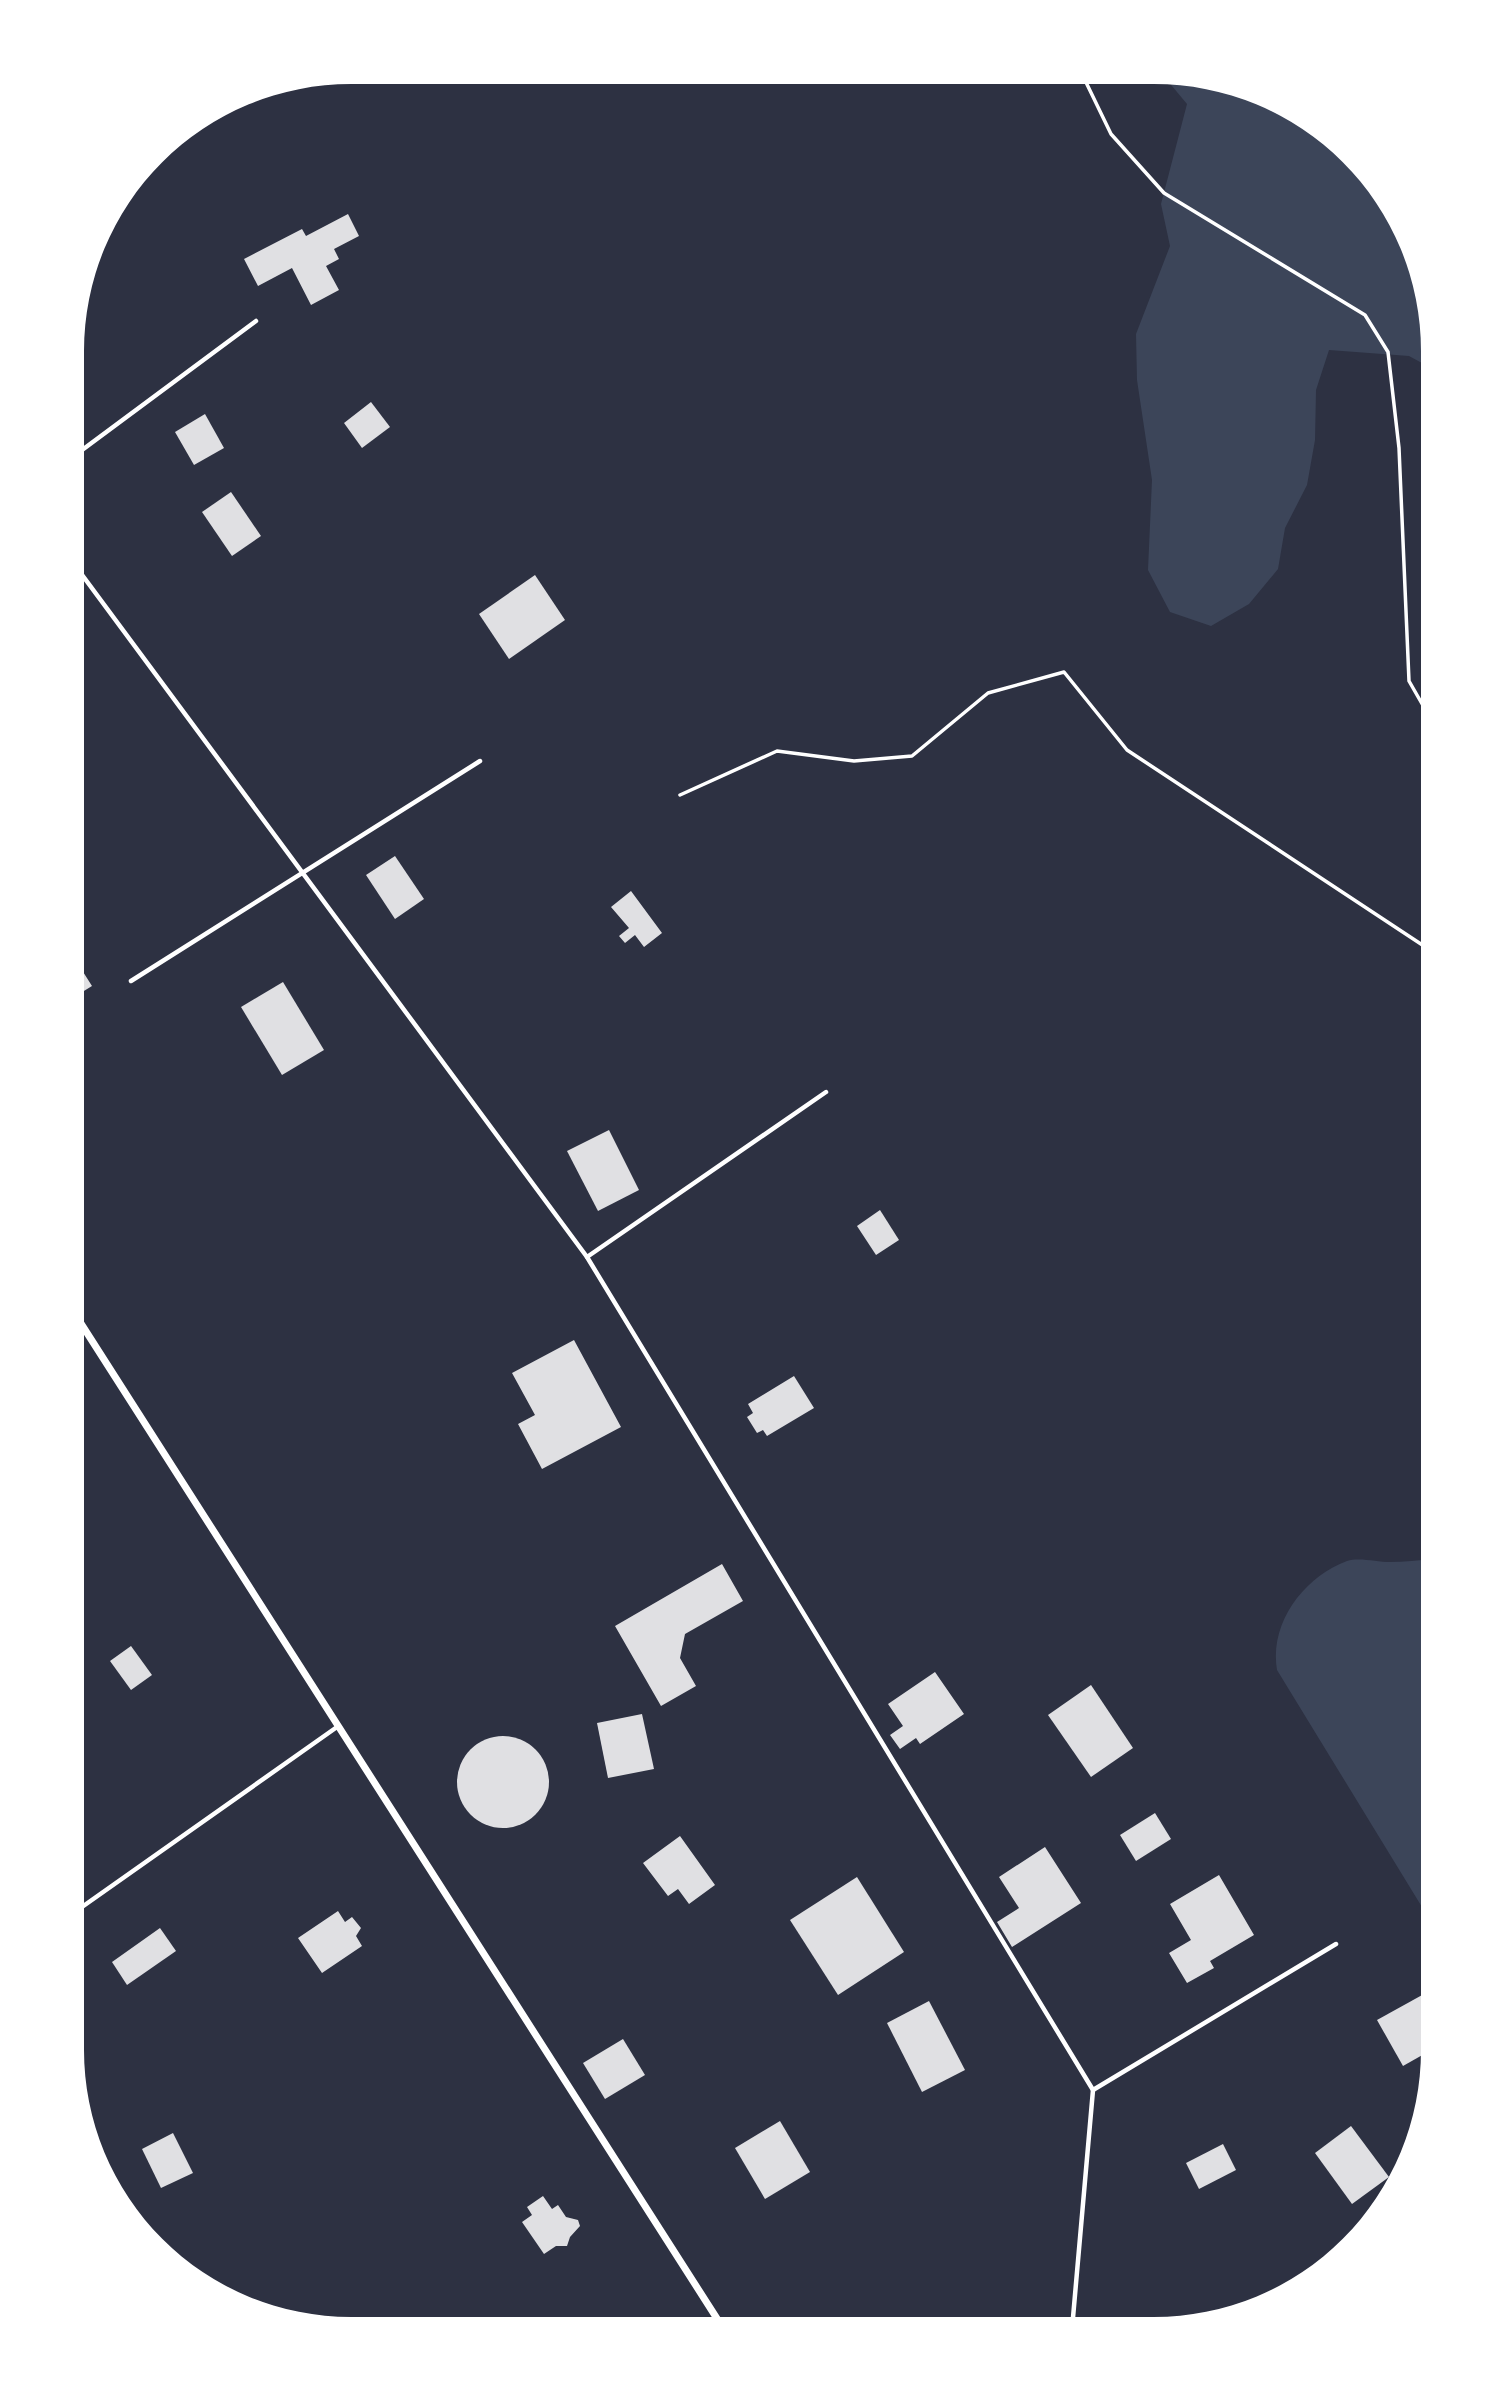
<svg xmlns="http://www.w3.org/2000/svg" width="1505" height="2401" font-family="Montserrat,sans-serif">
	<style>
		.green { fill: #3c4559 }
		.building { fill: #e0e0e3 }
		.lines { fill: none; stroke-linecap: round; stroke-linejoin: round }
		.path { stroke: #fff; stroke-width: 3.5 }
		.service { stroke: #fff; stroke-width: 4.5 }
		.minor { stroke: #fff; stroke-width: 7 }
	</style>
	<rect width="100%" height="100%" fill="#2d3142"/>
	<g class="green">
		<path d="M1162,74C1258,74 1347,131 1394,213C1400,224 1409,235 1412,246C1423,279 1426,317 1433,351V369L1409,356L1329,350L1316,390L1315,440L1307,485L1285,528L1278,569L1249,604L1211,626L1170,612L1148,570L1152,480L1137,380L1136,334L1170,246L1161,204L1187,104Z"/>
		<path d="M1433,1559V1925L1277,1670C1269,1623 1304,1577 1347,1561C1359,1557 1377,1562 1390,1562C1404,1562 1419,1560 1433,1559Z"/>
	</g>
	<g class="building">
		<polygon points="348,214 359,236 334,249 339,259 326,266 339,290 311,305 292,268 258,286 244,259 302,229 306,236"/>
		<polygon points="371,402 390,427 362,448 344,423"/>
		<polygon points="205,414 224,448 194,465 175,432"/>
		<polygon points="231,492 261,536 232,556 202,512"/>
		<polygon points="535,575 565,620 509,659 479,614"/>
		<polygon points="395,856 424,899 395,919 366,875"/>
		<polygon points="631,891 662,933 644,947 635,935 625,943 619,936 629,928 611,907"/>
		<polygon points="73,956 92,986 79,994 84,1003 73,1010"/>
		<polygon points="283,982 324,1050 282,1075 241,1007"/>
		<polygon points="609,1130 639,1190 598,1211 567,1151"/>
		<polygon points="880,1210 899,1240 876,1255 857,1226"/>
		<polygon points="574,1340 621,1427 542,1469 518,1424 535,1415 512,1373"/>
		<polygon points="794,1376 814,1408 767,1436 763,1430 757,1433 747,1417 753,1413 748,1404"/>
		<polygon points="722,1564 743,1601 685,1634 680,1658 696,1686 661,1706 615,1626"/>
		<polygon points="131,1646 152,1675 131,1690 110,1661"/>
		<polygon points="935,1672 964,1714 920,1744 916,1738 900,1749 890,1735 903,1726 888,1704"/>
		<polygon points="1091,1685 1133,1748 1091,1777 1048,1715"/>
		<polygon points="642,1714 654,1769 608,1778 597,1723"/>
		<circle cx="503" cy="1782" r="46"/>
		<polygon points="1155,1813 1171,1839 1136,1861 1120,1835"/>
		<polygon points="680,1836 715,1885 689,1904 678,1889 668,1896 643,1863"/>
		<polygon points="1045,1847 1081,1903 1012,1947 997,1922 1019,1908 999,1877"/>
		<polygon points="1219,1875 1254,1935 1210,1961 1214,1968 1187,1983 1169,1953 1191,1940 1170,1904"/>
		<polygon points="857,1877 904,1952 838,1995 790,1920"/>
		<polygon points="338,1911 345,1922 352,1917 361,1928 356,1936 362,1946 322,1973 298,1938"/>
		<polygon points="160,1928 176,1951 127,1985 112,1962"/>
		<polygon points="1424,1994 1433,2009 1433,2049 1403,2066 1377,2020"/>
		<polygon points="929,2001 965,2070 922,2092 887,2023"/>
		<polygon points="623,2039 645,2075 605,2099 583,2063"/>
		<polygon points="780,2121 810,2172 765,2199 735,2148"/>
		<polygon points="1351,2126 1389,2177 1352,2204 1315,2153"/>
		<polygon points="173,2133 193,2173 161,2188 142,2149"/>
		<polygon points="1223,2144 1236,2170 1199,2189 1186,2163"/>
		<polygon points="543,2196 552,2209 558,2205 566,2217 578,2220 580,2226 570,2237 567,2246 556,2246 544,2254 522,2222 532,2215 527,2207"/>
	</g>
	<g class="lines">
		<g class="path">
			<polyline points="1082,74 1111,134 1164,193 1365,315 1388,352 1399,448 1409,681 1433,723"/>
			<polyline points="680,795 777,751 854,761 912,756 988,693 1064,672 1127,750 1433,952"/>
		</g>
		<g class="service">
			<polyline points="74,456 256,321"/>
			<polyline points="74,564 587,1257 1093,2090 1072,2329"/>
			<polyline points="131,981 480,761"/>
			<polyline points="587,1257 826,1092"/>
			<polyline points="72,1914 337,1727"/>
			<polyline points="1093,2090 1336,1944"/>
		</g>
		<polyline class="minor" points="73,1311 723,2328"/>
	</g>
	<path d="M0 0H1505V2401H0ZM351 84H1154A267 267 0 0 1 1421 351V2050A267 267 0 0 1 1154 2317H351A267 267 0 0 1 84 2050V351A267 267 0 0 1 351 84Z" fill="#fff" fill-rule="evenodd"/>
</svg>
